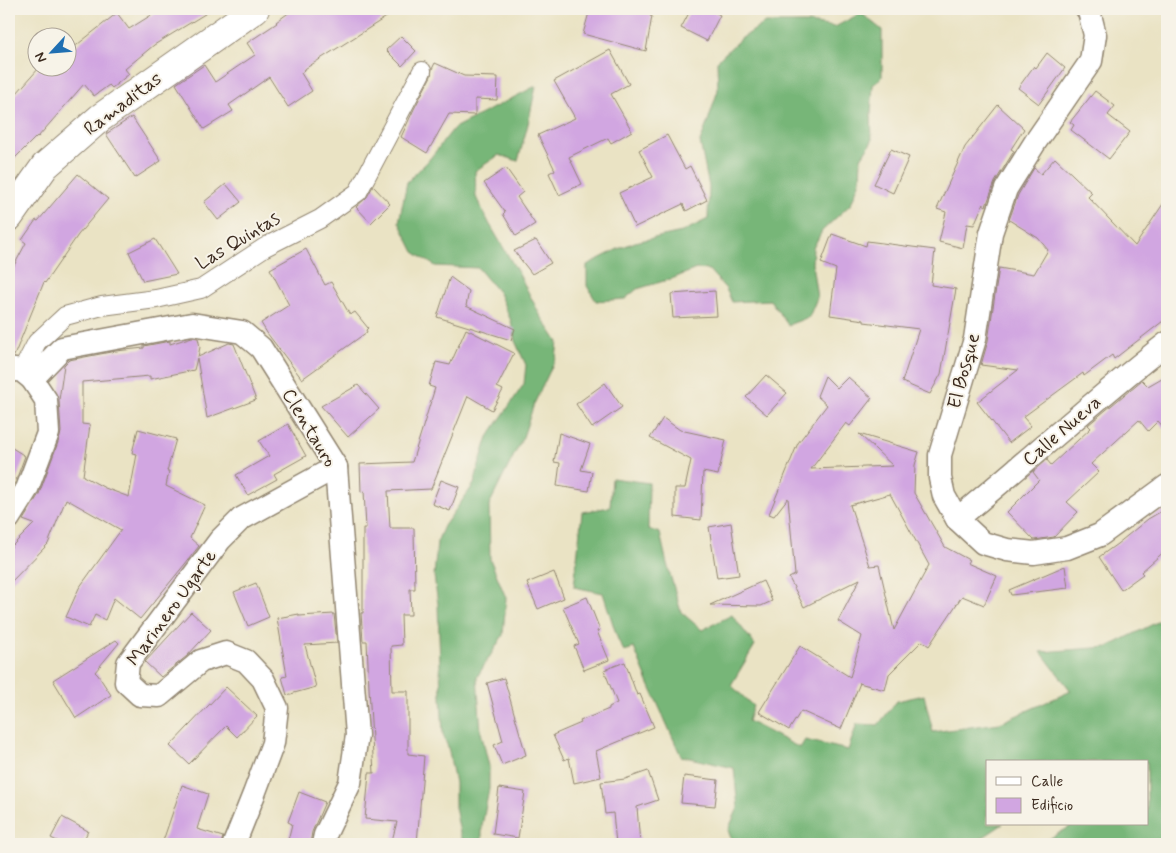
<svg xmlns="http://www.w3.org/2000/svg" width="1176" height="853" font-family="Mynerve,sans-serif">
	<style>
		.forest { fill: #77b678; stroke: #59704b }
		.building { fill: #d1a6e1; fill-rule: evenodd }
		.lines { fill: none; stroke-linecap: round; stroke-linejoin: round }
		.pedestrian-casing { stroke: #928671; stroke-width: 20 }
		.minor-casing { stroke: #928671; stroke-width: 25 }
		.tertiary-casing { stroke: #928671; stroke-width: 30 }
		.pedestrian { stroke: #fff; stroke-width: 18 }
		.minor { stroke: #fff; stroke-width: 22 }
		.tertiary { stroke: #fff; stroke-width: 28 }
		.labels { text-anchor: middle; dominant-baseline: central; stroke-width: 4; stroke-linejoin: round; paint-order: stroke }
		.street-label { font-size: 19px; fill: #3b2a1e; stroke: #f7f3e8 }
	</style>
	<rect width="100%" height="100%" fill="#f7f3e8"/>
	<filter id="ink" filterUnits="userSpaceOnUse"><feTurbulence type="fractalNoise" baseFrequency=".02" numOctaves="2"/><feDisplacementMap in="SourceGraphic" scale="10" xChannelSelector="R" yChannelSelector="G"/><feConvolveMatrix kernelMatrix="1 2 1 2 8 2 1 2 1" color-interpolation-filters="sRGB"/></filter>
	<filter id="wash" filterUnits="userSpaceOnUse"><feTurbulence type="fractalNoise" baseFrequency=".0096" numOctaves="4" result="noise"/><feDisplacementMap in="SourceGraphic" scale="20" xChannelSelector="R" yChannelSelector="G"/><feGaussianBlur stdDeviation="1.12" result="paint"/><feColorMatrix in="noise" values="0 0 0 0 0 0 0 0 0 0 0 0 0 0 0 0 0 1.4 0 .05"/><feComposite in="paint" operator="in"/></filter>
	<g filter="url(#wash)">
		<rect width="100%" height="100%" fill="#eae3c4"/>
		<g class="forest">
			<polygon points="861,13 882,30 882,77 873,85 871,113 872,141 861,158 860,180 851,204 822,231 813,248 812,264 817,298 809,317 788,325 770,300 732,302 726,289 709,270 696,269 674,278 637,289 625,299 596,301 587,286 587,265 618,249 635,242 682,232 708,219 709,187 700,142 708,121 718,90 717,61 739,40 765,23 808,23 835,27"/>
			<polygon points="536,86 528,124 518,161 499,155 475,171 476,197 489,223 520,276 540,315 558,342 556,358 534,404 523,437 489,505 490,559 506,598 503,635 477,677 481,732 489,766 489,789 482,826 482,844 464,844 460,833 455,807 455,783 448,747 443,735 441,696 438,604 434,576 437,542 444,526 474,484 480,462 488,437 524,384 526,365 515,341 511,321 499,293 478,268 435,266 414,252 399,222 407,182 428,161 454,128"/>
			<polygon points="612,478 649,483 648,529 660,533 667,564 681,612 702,630 732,615 755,645 731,685 753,706 748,721 800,748 805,740 848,750 857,724 878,725 897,701 924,695 933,732 1000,723 1071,691 1041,652 1108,647 1167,617 1167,844 1040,844 1075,824 1147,824 1147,762 987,762 987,824 1003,824 973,844 733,844 728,830 738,808 734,768 681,756 648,682 634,648 624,651 618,640 603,593 574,587 582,512 610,507"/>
		</g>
		<g id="blocks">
			<g class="building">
				<polygon points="161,9 213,9 154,45 125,69 129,74 112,88 109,85 94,96 84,84 38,137 37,136 9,164 9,102 39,68 68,68 68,52 117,13 129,29"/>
				<polygon points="294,9 399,9 303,70 304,71 301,73 312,91 288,107 269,77 229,105 233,111 204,129 176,84 204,65 215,82 255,55 247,43 277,23 276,22"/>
				<polygon points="590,9 651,9 650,16 652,16 646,51 583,34"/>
				<polygon points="691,9 709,9 720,15 707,41 681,28"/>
				<polygon points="401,36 416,51 402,66 386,50"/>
				<polygon points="610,50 629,84 611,94 632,131 611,143 608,138 569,157 582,184 559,195 549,173 555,170 538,135 575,118 554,81"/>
				<polygon points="1047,53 1065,68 1039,104 1018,88 1034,66 1036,68"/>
				<polygon points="435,63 464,76 498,77 497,100 475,99 475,115 449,114 427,153 401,137 414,109 431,76 432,69"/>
				<polygon points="1095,91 1115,106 1108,115 1130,132 1109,159 1071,130 1074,125 1070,122"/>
				<polygon points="998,105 1024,129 1011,149 1014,151 995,182 986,206 983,204 974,225 967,224 963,248 939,242 946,212 937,209 965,147"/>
				<polygon points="132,117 161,161 135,178 106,134"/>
				<polygon points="667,135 685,169 690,166 707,200 686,211 683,204 635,227 619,193 653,177 639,150"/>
				<polygon points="891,149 909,157 893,193 874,184"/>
				<polygon points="1055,158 1092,193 1088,197 1135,246 1167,198 1167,318 1114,359 1112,355 1084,376 1083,373 1023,417 1031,426 1009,443 977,402 1018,370 981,365 988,341 999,268 1034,274 1048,250 1038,238 1009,220 1018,195 1034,168 1041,174"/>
				<polygon points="506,168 523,192 517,197 535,224 516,236 503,214 505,212 484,183"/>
				<polygon points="78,174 108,199 78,235 45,283 44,282 14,356 9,356 9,275 26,243 22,240 36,220 38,221"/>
				<polygon points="226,184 241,202 218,220 204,202"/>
				<polygon points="373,186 390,204 371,223 356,207 367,197"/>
				<polygon points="832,234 866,246 867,241 935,250 931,285 956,289 941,374 930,394 902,382 919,329 864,322 864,320 830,315 836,269 821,263"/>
				<polygon points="155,239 177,274 143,281 129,252"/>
				<polygon points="536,240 551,263 532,274 514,251"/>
				<polygon points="306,249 325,285 331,282 350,315 355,312 368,328 366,330 367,332 302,379 267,333 261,323 289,305 270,269"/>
				<polygon points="450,277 469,291 466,306 515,329 511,340 437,317"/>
				<polygon points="715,291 717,316 673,318 671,294"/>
				<polygon points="466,329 514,353 497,387 503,390 492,410 468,396 431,489 388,491 390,528 414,528 415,589 410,589 411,615 401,615 402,645 391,646 392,691 408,691 408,754 424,756 417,844 391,844 397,822 365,819 369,773 374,773 369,688 367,641 363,641 361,613 363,613 363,528 366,528 364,491 361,492 360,464 412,462 435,388 429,386 436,362 450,365"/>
				<polygon points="192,337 198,338 200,347 198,357 229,343 234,344 256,400 207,418 197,358 194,370 150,379 150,376 82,382 82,424 90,425 83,476 105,488 129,497 137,454 132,453 138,429 176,439 167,471 169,471 166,486 205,505 190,538 199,546 185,564 140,619 114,598 105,620 95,615 89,627 66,617 79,588 121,530 66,499 48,544 9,584 9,549 34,524 23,520 39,494 60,437 61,432 59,400 64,365 69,360 116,351 144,348 144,346 170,341 170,344"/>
				<polygon points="766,375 787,393 767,415 746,397"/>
				<polygon points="1167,375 1167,431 1158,421 1148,431 1139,420 1091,464 1099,472 1067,502 1078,512 1054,537 1034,540 1007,512 1039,480 1033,472 1047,460 1051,465 1091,428 1088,425 1142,380 1148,386"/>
				<path d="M825,376L837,388L848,377L872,398L850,426L846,423L811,469L893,466L859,434L919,452L915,465L914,493L945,547L969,560L967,563L997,576L984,605L962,596L929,646L922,641L889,674L885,690L859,683H860L841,729L801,711L789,730L759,712L800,646L850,677L862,636L838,621L860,579L804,607L789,578L795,575L788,498L774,516L769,514L798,443L827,405L817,396ZM890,494L929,565L894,630L879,565L870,566L850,505Z"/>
				<polygon points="605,383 622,407 592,428 576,404"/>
				<polygon points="358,385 379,409 348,437 321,406"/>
				<polygon points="663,418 680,430 726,440 718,475 703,472 701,520 675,517 675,488 685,488 691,460 650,438"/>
				<polygon points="288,424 306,456 274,474 277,479 248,495 236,475 269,456 259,441"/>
				<polygon points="559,433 590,444 581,470 592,472 589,491 557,486 560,463 554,462"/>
				<polygon points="9,446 25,456 15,483 9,494"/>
				<polygon points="441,480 459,487 450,511 432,504"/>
				<polygon points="1167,508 1167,549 1141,572 1143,574 1121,590 1099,557 1117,544 1148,519"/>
				<polygon points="731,523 739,575 717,578 709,527"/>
				<polygon points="1065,566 1068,588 1011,595 1009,590"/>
				<polygon points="554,572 564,598 538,609 527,583"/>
				<polygon points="763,581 772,601 761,606 710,605"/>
				<polygon points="256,583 269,617 248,626 234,592"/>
				<polygon points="587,597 600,630 597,631 609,660 584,670 574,646 579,644 563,607"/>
				<polygon points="191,612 211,630 187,656 161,677 145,662"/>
				<polygon points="299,614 299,616 334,614 337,643 305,645 316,687 287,695 282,677 287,676 277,618"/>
				<polygon points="116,640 119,643 95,672 98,675 111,695 76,718 53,680"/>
				<polygon points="625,662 637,695 640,694 654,727 596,751 601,777 574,783 569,758 564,760 553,735 581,723 580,721 609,709 609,707 617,703 604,670"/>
				<polygon points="504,678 526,755 502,765 494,745 503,741 487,683"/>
				<polygon points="226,687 257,716 237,737 226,726 189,764 170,746"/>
				<polygon points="648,771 658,800 637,807 640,844 616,844 613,813 605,814 601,782 625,779"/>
				<polygon points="684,776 718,780 715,806 681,803"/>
				<polygon points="182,785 208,794 197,829 223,837 221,844 162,844"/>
				<polygon points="499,788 525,792 518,838 493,834"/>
				<polygon points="299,792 325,802 312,832 310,844 287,844 292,824 288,822"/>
				<polygon points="62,817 88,831 82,844 63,844 51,838"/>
			</g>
		</g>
	</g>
	<g filter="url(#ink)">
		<use href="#blocks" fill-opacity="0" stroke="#928671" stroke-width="1"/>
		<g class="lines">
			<g class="pedestrian-casing">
				<polyline id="pedestrian" points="22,371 37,342 65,316 102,306 156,299 201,289 265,247 320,219 358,192 422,71"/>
			</g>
			<g class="minor-casing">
				<g id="minor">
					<polyline points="1087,9 1089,11 1095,35 1091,61 1036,141 1006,189 991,233 975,339 940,455 940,478 944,496 957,519 983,543 1007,550 1034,553 1067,548 1100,535 1167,486"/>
					<polyline points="9,369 22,371 32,379 62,348 192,324 242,332 261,348 336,467 357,735 350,783 325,835 323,844"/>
					<polyline points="9,518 27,489 48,433 46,400 32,379"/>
					<path d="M957,519C1028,461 1095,399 1167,343"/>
					<polyline points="234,844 254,794 273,743 277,708 263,679 246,661 226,653 201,661 159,696 140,695 126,682 128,663 220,540 241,519 336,467"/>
				</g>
			</g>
			<g class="tertiary-casing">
				<polyline id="tertiary" points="9,217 45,166 100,118 255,9"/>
			</g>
			<use href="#pedestrian" class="pedestrian"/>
			<use href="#minor" class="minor"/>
			<use href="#tertiary" class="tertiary"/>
		</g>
	</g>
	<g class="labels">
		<g class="street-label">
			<text transform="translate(123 104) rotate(-37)">Ramaditas</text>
			<text transform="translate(238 241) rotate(-31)">Las Quintas</text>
			<text transform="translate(964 371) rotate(-75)">El Bosque</text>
			<text transform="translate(309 428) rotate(59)">Clentauro</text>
			<text transform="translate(1062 431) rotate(-41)">Calle Nueva</text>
			<text transform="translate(172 608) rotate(-54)">Marinero Ugarte</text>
		</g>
	</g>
	<rect width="1176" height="853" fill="none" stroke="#f7f3e8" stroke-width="30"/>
	<rect x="986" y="760" width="162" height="65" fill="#f7f3e8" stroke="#aca397"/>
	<rect x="996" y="777" width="25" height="8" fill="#ffffff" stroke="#aca397"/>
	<text x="1031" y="786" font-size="15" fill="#3b2a1e">Calle</text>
	<rect x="996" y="798" width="25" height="15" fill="#d1a6e1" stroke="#aca397"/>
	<text x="1031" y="810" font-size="15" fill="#3b2a1e">Edificio</text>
	<g transform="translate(52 52) rotate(244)"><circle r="24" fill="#f7f3e8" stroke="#aca397"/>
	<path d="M0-4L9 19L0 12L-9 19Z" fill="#1f6fb2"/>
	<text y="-8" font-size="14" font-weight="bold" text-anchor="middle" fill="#3b2a1e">N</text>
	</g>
</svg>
